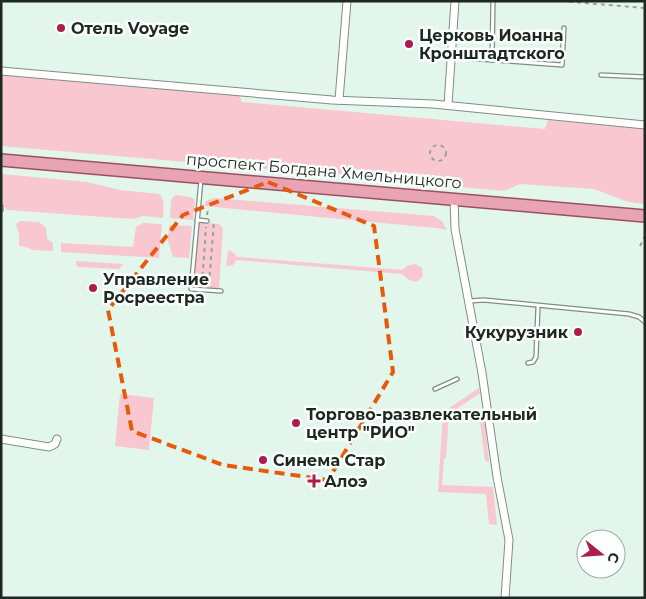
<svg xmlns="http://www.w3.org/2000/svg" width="646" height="599" font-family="Montserrat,sans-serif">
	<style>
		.green { fill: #f9c7cf }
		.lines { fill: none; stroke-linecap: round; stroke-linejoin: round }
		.service-casing { stroke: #7d8f85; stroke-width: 5.5 }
		.minor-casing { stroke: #7d8f85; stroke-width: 9 }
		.primary-casing { stroke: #995160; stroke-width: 14 }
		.path { stroke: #95a59c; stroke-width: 2; stroke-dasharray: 4 4; stroke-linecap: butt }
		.service { stroke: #fff; stroke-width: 3 }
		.minor { stroke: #fff; stroke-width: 7 }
		.primary { stroke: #e9a4b3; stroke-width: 11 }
		.marked { fill: none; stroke: #e8590c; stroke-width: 4; stroke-dasharray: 10 6; stroke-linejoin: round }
		.poi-dot { fill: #ad1c4e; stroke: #fbfffd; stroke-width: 2 }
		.labels { text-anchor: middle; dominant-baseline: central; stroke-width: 5; stroke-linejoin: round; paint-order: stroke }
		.poi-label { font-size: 16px; font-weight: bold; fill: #1f2722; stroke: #fbfffd; text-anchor: start }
		.street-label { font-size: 16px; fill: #1f2722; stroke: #fbfffd }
	</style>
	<rect width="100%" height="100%" fill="#e2f6eb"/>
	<g class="green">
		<polygon points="1,75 239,94 242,102 545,129 548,120 645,129 645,204 628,202 594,189 520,184 504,191 440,185 418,175 353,169 337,175 1,146"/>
		<path d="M1,174L87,182L120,190L159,194C166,200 163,209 163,218L143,216L133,219L8,210L1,204Z"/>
		<polygon points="177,195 190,197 194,199 195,203 193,220 170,218 171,201 173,197"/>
		<polygon points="214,198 434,216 442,221 447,230 436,228 204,206 206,201"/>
		<polygon points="20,221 39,222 46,228 47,239 53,243 53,251 33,250 26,247 19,246 19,234 16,224"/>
		<polygon points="199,222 219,224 223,228 219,289 199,288 193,284"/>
		<polygon points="143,223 162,224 159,258 61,252 61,243 133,247 136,227"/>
		<polygon points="169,225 192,226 189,258 173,257 168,241"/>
		<path d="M228,250L233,252L237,257L402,270L409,265L416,264L422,268L423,275C417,287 409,280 402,274L237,260L233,265L226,266Z"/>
		<polygon points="76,261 123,264 119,269 79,267 76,265"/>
		<polygon points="479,388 480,393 449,414 446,457 444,459 442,485 493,487 497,525 489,524 486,494 438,492 443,412"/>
		<polygon points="120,394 154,398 149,450 115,446"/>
		<polygon points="483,410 489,462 485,461 479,413"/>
	</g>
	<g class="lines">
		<g class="service-casing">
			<g id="service">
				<polyline points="451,57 562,65 564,28"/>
				<polyline points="492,60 493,1"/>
				<polyline points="601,75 645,77"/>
				<polyline points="201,180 191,289 221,291"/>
				<polyline points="1,207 1,210"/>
				<polyline points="197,220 207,221"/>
				<polyline points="469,301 484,300 629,314 639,317 645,322"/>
				<polyline points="475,332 537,338"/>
				<polyline points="528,363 533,362 536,357 538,307"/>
				<polyline points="435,389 457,379"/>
			</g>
		</g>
		<g class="minor-casing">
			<g id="minor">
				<polyline points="1,71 332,100 433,104 645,125"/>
				<polyline points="339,100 347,1"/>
				<polyline points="448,105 455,1"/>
				<polyline points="454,199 455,229 482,373 497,477 509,540 505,598"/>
				<polyline points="1,439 49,447 55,444 57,439"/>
			</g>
		</g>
		<g class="primary-casing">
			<polyline id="primary" points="1,160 645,216"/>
		</g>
		<g class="path">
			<polyline points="561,1 645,8"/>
			<circle cx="438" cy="153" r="8"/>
			<polyline points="207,215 208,209"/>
			<polyline points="640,246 645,236"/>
			<polyline points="202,284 206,227"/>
			<polyline points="209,284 214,221"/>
			<polyline points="193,296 191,297 194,301"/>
		</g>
		<use href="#service" class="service"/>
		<use href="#minor" class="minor"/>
		<use href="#primary" class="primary"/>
	</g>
	<path class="marked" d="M268,182L374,226L393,372L328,480L223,465L132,431L108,310L183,215Z"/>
	<g class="poi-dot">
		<circle cx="61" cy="28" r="5"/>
		<circle cx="409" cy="44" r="5"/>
		<circle cx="93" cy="288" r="5"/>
		<circle cx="578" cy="332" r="5"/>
		<circle cx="296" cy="423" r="5"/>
		<circle cx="263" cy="460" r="5"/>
		<path d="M311.5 473.5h5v5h5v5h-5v5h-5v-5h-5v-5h5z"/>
	</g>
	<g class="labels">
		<g class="poi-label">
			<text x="71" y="28">Отель Voyage</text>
			<text x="419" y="35">Церковь Иоанна<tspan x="419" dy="18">Кронштадтского</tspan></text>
			<text x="103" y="279">Управление<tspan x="103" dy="18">Росреестра</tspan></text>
			<text x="568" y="332" text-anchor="end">Кукурузник</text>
			<text x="306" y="414">Торгово-развлекательный<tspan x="306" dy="18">центр "РИО"</tspan></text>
			<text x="273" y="460">Синема Стар</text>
			<text x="324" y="481">Алоэ</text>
		</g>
		<g class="street-label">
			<text transform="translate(324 171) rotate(5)">проспект Богдана Хмельницкого</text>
		</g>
	</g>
	<rect width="646" height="599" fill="none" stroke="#1f2722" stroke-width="5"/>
	<g transform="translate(601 554) rotate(107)"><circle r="24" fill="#fbfffd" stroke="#a3a9a5"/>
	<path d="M0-4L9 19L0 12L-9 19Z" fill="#ad1c4e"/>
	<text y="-8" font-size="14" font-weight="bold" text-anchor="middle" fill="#1f2722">С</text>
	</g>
</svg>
